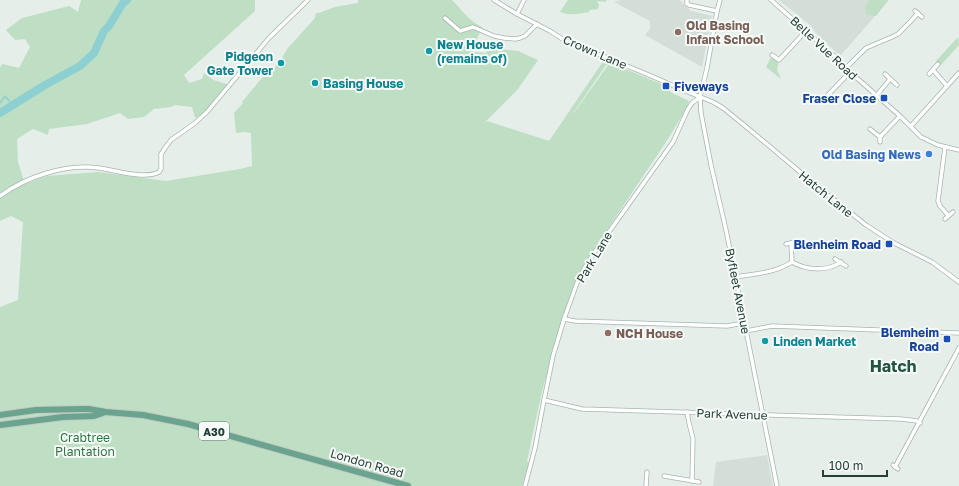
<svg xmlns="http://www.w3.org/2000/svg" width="959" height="486" font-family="'Golos Text',sans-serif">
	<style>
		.built { fill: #d3ded8 }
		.green { fill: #bedfc3; fill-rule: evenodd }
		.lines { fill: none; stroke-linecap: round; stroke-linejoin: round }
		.stream { stroke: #8ed0d2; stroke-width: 1.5 }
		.river { stroke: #8ed0d2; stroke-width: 8 }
		.street-casing { stroke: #a7b6af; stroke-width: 5 }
		.primary-casing { stroke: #c2cac6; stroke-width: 8 }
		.street { stroke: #fff; stroke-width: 3.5 }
		.primary { stroke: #6aa38e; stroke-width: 6 }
		.education-dot { fill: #8d6e63; stroke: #f6faf8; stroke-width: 1.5 }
		.culture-dot { fill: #0f9aa8; stroke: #f6faf8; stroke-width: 1.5 }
		.transit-dot { fill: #1a4fb4; stroke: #f6faf8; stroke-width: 1.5 }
		.shop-dot { fill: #3f7fe0; stroke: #f6faf8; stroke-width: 1.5 }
		.labels { text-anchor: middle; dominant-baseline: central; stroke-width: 4; stroke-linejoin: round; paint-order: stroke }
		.shield { fill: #f6faf8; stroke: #637870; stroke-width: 1 }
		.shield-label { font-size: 11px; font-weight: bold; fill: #244035 }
		.education-label { font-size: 12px; font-weight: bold; fill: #785e54; stroke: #f6faf8; text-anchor: start }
		.culture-label { font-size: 12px; font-weight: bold; fill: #0d838f; stroke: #f6faf8; text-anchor: start }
		.street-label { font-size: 12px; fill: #244035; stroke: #f6faf8 }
		.transit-label { font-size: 12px; font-weight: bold; fill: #164399; stroke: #f6faf8; text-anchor: end }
		.shop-label { font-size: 12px; font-weight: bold; fill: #366cbe; stroke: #f6faf8; text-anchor: end }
		.park-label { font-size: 12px; fill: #2e7742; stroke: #f6faf8 }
		.district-label { font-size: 16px; font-weight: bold; fill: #205340; stroke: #f6faf8 }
	</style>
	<rect width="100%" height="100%" fill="#e5eee9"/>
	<g class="built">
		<polygon points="621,0 679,0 691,11 712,16 702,67 645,35 650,29 650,21 614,2"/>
		<polygon points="779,0 889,0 840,56 816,33 810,25"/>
		<polygon points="767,455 773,486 713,486 716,462"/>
	</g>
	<g class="green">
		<path d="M81,0H255V11L184,75L189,83L202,79L204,73L213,80L230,85L207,112L195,118L192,107L175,105L171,107L154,109L144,117L128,119L120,113L87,124L49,129L48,135L33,129L17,139L18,162L25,184L47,176L98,172L166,181L240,169L252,166L251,133L244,132L236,133L234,113L243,103L242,102L261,79L277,65L278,61H280L288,48L315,18L316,13H319L335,7L358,3V0H452C461,9 470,22 482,27L473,48L474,52L486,53L489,48L518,51L538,60L518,89L483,124L487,121L549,141L604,60L661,84L672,93L689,101L686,109L668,139L597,245L583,268L567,304L561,324L542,391L527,461L529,464L522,486H0V307L18,300L23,222L11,216L0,221V67L3,64L19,68L30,47L25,39L15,40L6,30L22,18L69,6L78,12ZM606,65H608L574,113V112Z"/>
		<path d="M568,0H607L605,2L597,1L599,5L598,9L590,10L589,12C579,14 570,16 560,12Z"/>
		<path d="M870,0H888L876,16L867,15C864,7 865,7 870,0Z"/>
		<polygon points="958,37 959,45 940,66 936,61"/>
		<polygon points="772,55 779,60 777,70 781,79 766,67"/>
	</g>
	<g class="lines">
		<polyline class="stream" points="0,103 5,96 12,104"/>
		<polyline class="river" points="0,113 45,85 80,66 94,53 104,31 109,26 123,3 127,0"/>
		<g class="street-casing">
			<g id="street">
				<polyline points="494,0 517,14 550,31 564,40 649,75 683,90 713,102 723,108 744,125 818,187 866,225 894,243 932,262 959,282"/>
				<polyline points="687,0 687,4 689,5 717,11"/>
				<polyline points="720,0 717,11 707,68 700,97 701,113 711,165 726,230 777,486"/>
				<polyline points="771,0 832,54 850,72 900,116 921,137 938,145 959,150"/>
				<polyline points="915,11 922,17"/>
				<polyline points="517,14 524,0"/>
				<polyline points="445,18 460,31 473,27 494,36 504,38 515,39 520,38 525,36 537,24"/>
				<polyline points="772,55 779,60 806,31"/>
				<polyline points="846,68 866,48 892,37 898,34 911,21 918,13"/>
				<polyline points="933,70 947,86"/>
				<polyline points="885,74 897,85"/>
				<polyline points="929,74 938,64"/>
				<polyline points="877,95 890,79"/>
				<polyline points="824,99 850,72"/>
				<polyline points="911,126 959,73"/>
				<polyline points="870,129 880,137 880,142"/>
				<polyline points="880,137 900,116"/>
				<polyline points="945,147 938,201 940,206 948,215"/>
				<path d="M0,196C26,177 66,163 99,168C115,170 144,180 159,172L161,169V154L165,148L171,140L195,123L207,112L269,38L308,0"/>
				<polyline points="945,219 953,212"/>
				<polyline points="791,243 792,262"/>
				<polyline points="786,244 796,242"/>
				<polyline points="835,259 846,266"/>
				<path d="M735,277C754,274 775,273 792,262C806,270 827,272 841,262"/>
				<polyline points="564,319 575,321 727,326 744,323"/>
				<polyline points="746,331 772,326 959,333"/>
				<polyline points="544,400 582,409 901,419 917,421 920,423"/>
				<polyline points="687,412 689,423 693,439 692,481"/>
				<polyline points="893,465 898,469"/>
				<polyline points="895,467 959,348"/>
				<polyline points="664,476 699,482"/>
				<polyline points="525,486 535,448 544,400 553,356 564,319 577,283 584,269 594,253 673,142 688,109 692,103 700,97"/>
				<polyline points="646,486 647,472"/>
			</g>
		</g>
		<g class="primary-casing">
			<g id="primary">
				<polyline points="0,415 36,410 81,409 89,409 106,412 143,415 188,424 408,486"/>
				<polyline points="0,425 63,417 94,416 103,413"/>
			</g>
		</g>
		<use href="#street" class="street"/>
		<use href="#primary" class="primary"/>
	</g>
	<g class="education-dot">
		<circle cx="678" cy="32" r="4"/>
		<circle cx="608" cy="333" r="4"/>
	</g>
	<g class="culture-dot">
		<circle cx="429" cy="51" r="4"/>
		<circle cx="281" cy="63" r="4"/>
		<circle cx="315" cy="83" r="4"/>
		<circle cx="765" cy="341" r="4"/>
	</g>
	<g class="transit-dot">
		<rect x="662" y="82" width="8" height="8" rx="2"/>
		<rect x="880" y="94" width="8" height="8" rx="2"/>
		<rect x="885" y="240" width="8" height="8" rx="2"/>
		<rect x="943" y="335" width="8" height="8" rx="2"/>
	</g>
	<circle class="shop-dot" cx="929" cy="154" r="4"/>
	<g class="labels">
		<rect class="shield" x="199" y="422" width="30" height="18" rx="3"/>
		<g class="shield-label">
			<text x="214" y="431">A30</text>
		</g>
		<g class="education-label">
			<text x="686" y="25">Old Basing<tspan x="686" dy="14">Infant School</tspan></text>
			<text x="616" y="333">NCH House</text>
		</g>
		<g class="culture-label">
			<text x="437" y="44">New House<tspan x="437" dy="14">(remains of)</tspan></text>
			<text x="273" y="56" text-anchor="end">Pidgeon<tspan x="273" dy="14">Gate Tower</tspan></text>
			<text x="323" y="83">Basing House</text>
			<text x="773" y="341">Linden Market</text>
		</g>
		<g class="street-label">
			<text transform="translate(824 48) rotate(43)">Belle Vue Road</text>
			<text transform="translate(595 52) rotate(23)">Crown Lane</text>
			<text transform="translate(826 194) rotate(39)">Hatch Lane</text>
			<text transform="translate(594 257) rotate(-59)">Park Lane</text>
			<text transform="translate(738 291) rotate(79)">Byfleet Avenue</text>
			<text transform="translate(732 414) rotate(2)">Park Avenue</text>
			<text transform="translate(367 463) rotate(16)">London Road</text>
		</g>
		<g class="transit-label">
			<text x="674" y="86" text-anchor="start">Fiveways</text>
			<text x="876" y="98">Fraser Close</text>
			<text x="881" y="244">Blenheim Road</text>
			<text x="939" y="332">Blemheim<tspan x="939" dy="14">Road</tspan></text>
		</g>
		<g class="shop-label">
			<text x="921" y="154">Old Basing News</text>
		</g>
		<g class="park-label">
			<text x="85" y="437">Crabtree<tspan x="85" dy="14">Plantation</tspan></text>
		</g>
		<g class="district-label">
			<text x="893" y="366">Hatch</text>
		</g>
	</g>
	<path d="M823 470v6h64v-6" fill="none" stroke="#244035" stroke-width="2"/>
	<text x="829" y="470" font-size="12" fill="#244035" stroke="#f6faf8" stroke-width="3" paint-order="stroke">100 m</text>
</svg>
